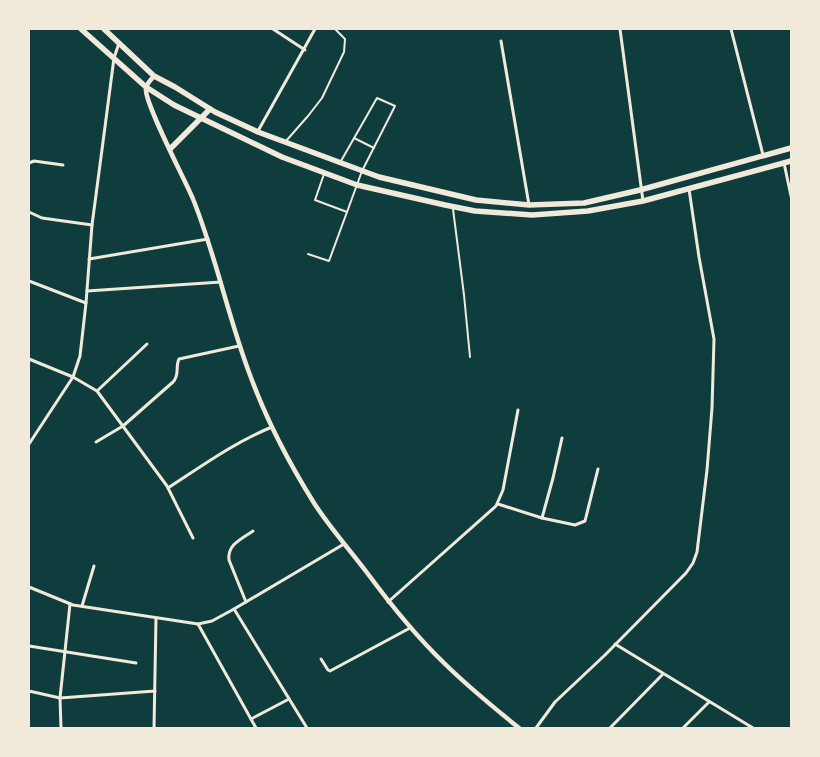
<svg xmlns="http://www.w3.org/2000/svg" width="820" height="757" font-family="Raleway,sans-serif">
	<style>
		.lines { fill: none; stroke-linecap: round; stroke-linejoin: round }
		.service { stroke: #f1e9da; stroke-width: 2 }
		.minor { stroke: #f1e9da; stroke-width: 3 }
		.tertiary { stroke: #f1e9da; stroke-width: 4.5 }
		.primary { stroke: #f1e9da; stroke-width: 5.5 }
	</style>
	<rect width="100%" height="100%" fill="#0f3d3e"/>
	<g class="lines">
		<g class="service">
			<polyline points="354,138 374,148"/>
			<polyline points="286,141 308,116 322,98 344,52 345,39 335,29"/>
			<polyline points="324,174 315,200 347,212 362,171 395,106 377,98 341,161"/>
			<polyline points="453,209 464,295 470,357"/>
			<polyline points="308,254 329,261 347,212"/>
		</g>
		<g class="minor">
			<polyline points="273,29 305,50"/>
			<polyline points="620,29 643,201"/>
			<polyline points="731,29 763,155"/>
			<polyline points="501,41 529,205"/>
			<polyline points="258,131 315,29"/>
			<polyline points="29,163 34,161 63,165"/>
			<polyline points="784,163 791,196"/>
			<polyline points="29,212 42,218 92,225"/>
			<polyline points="89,259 208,239"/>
			<polyline points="29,281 86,303"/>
			<polyline points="87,291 221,282"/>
			<polyline points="29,359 73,377 97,391 167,486 193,538"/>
			<polyline points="97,391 147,344"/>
			<path d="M96,442L123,426L173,382C180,375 175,367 179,359L239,346"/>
			<polyline points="29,444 73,377 80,356 86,303 92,225 103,142 114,58 119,43"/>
			<path d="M168,488C202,466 235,442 272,427"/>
			<polyline points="498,504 542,518 553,478 562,438"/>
			<polyline points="542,518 575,525 585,521 598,469"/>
			<polyline points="29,587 73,605 198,624 212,621 234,609 344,544"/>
			<path d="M246,602L229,560C227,545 241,539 253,531"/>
			<polyline points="388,602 496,506 503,490 518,410"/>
			<polyline points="82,606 94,566"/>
			<polyline points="234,609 307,728"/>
			<polyline points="198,624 256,728"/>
			<polyline points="615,644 753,728"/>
			<polyline points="29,646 136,663"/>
			<polyline points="321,659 328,670 330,671 410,628"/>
			<polyline points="29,691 60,698 155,691"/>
			<polyline points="251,719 289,699"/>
			<polyline points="61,728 60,698 70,604"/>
			<polyline points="154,728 156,618"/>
			<polyline points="536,728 555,702 605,655 686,573 693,563 697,552 707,470 712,408 714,339 699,257 689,189"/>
			<polyline points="610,728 663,674"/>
			<polyline points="683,728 709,702"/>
		</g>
		<path class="tertiary" d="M154,76C151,80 146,84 146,89C144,102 185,180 193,199C216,256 228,317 250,375C266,419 289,463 314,503C330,528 350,550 368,574C391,605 415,635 443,662C467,686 493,707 519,728"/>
		<g class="primary">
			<polyline points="81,29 146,87 174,105 282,157 357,185 445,205 475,211 532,215 588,211 643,201 791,161"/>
			<polyline points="104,29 154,76 175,87 215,112 258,132 379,177 476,200 529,205 584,203 640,190 791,148"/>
			<polyline points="170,149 210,109"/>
		</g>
	</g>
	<rect width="820" height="757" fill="none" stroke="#f1e9da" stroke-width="60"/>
</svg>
